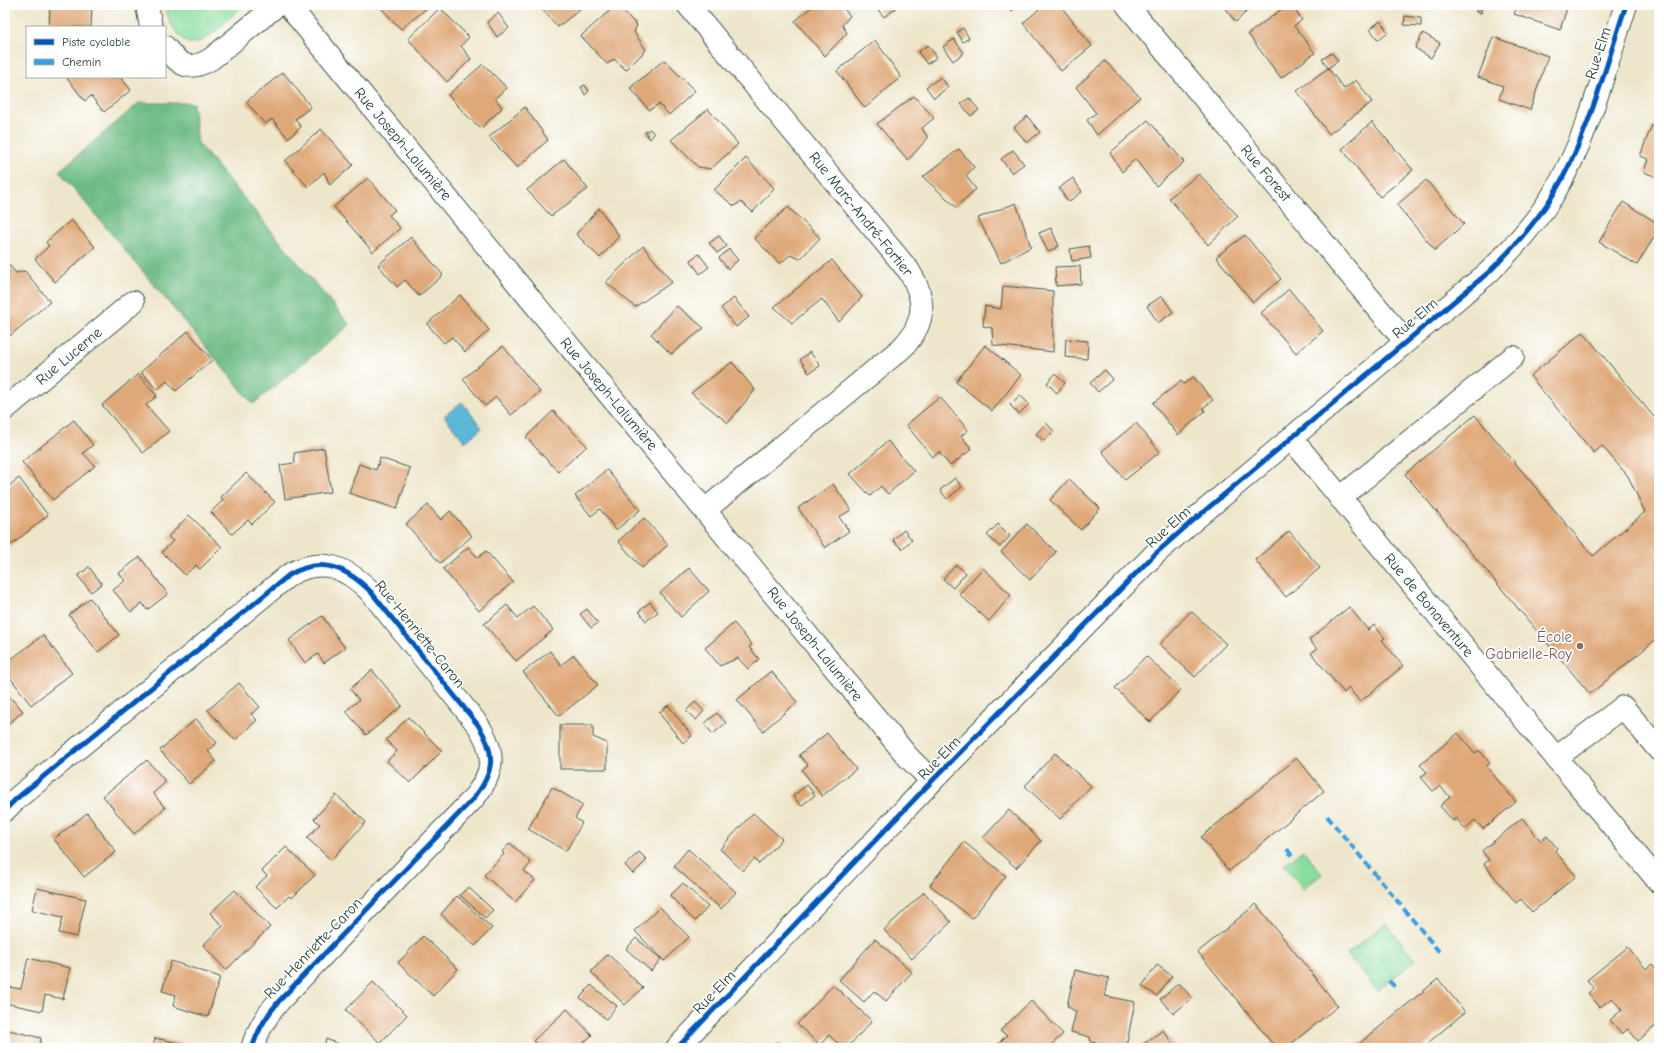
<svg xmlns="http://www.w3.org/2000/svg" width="1664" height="1053" font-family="'Comic Neue',sans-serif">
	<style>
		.green { fill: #88dc9e; stroke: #548c69 }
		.forest { fill: #6ebc85; stroke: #467c5c }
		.water { fill: #5bb7d9; stroke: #3d7a86 }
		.building { fill: #dfa878 }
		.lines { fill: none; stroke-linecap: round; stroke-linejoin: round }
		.minor-casing { stroke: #3e564b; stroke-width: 24 }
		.minor { stroke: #fff; stroke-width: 22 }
		.quiet { stroke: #3c9ee2; stroke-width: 4; stroke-dasharray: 8 4; stroke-linecap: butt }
		.cycleway-casing { stroke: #fff; stroke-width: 8 }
		.cycleway { stroke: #0057b8; stroke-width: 5 }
		.education-dot { fill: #8d6e63; stroke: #fff; stroke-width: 1.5 }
		.labels { text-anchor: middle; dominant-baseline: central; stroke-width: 3.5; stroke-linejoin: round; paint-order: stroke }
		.street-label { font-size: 15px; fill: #1f3d34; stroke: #fff }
		.education-label { font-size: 15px; fill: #785e54; stroke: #fff; text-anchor: end }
	</style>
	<rect width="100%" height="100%" fill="#fff"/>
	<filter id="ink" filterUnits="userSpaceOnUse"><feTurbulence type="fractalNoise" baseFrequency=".025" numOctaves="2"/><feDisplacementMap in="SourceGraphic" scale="8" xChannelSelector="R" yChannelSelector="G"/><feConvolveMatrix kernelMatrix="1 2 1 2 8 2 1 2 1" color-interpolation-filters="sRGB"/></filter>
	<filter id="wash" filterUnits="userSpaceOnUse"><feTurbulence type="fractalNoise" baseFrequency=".012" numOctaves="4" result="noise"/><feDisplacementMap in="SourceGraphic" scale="16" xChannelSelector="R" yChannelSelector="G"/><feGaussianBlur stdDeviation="0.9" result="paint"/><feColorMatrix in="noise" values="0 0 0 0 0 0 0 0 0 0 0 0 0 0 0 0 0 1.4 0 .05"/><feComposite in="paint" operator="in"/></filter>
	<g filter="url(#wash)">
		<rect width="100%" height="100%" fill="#eee6cb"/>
		<g class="green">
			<path d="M166,5H242L238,10C225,22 207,45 188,43C175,33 167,21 166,5Z"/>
			<polygon points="1303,850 1322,874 1303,889 1284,865"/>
			<polygon points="1386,923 1415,960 1377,991 1347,954"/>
		</g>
		<polygon class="forest" points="139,103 193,103 198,143 350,325 253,404 59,171"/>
		<polygon class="water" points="462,402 482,428 465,442 444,416"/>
		<g id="blocks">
			<g class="building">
				<polygon points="50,5 92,5 91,27 49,27"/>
				<polygon points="378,5 427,5 428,7 401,29"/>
				<polygon points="538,5 585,5 558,27"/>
				<polygon points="616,5 637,25 634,32 646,50 626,70 614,59 607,64 581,36"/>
				<polygon points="814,5 841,5 850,16 842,25 847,33 825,56 795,21"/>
				<polygon points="874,5 894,5 896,8 884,17"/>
				<polygon points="1008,5 1017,5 1012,11"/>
				<polygon points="1044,5 1060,5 1092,46 1061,71 1023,23"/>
				<polygon points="1222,5 1253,5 1236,22"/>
				<polygon points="1287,5 1291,5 1302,20 1294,26 1315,53 1281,78 1248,34"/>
				<polygon points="1518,5 1568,5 1560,30 1514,14"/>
				<polygon points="1476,6 1481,7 1481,13 1476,12"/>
				<polygon points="440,8 469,37 461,46 471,59 447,82 408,39"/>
				<polygon points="498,13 509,28 497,37 487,22"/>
				<polygon points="1405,16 1421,18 1421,26 1404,25"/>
				<polygon points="1380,21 1388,32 1378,40 1370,29"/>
				<polygon points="963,28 969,38 963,42 957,32"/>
				<polygon points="1423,33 1440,43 1431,58 1415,48"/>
				<polygon points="1493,37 1548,56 1530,110 1499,99 1503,86 1478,77"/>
				<polygon points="954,39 964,53 953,61 943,47"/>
				<polygon points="875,40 901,77 865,108 837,71"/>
				<polygon points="928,45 937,57 927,64 918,52"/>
				<polygon points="1332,53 1338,61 1328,68 1322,59"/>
				<polygon points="5,55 7,55 8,76 5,75"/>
				<polygon points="664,60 695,91 669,115 659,104 649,110 630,88"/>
				<polygon points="1105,61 1140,97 1097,135 1087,120 1096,113 1076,87"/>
				<polygon points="483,64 507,88 495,98 502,108 481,128 470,119 448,95"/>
				<polygon points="1328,68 1344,89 1356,80 1372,102 1329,134 1297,91"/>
				<polygon points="283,72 311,107 295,119 301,127 288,138 272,119 265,124 246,102"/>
				<polygon points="66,77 120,77 131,90 104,112 91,96 85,101"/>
				<polygon points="941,77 948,87 934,98 926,87"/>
				<polygon points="585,85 589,91 585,95 581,87"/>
				<polygon points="914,96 934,118 922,128 928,138 908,160 877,124"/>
				<polygon points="969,98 979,110 971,116 961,104"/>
				<polygon points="525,107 548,140 517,168 489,137"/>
				<polygon points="708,109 738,144 711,169 698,167 671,140"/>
				<polygon points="1027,116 1040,132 1027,143 1014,127"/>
				<polygon points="1148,120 1184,162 1156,186 1135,159 1122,172 1110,153"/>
				<polygon points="1372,122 1413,170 1380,197 1342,149"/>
				<polygon points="1652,125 1659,128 1659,178 1644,172 1648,159 1640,156"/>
				<polygon points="321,129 353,165 330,185 324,172 308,187 285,161"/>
				<polygon points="650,129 654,134 650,139 645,132"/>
				<polygon points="959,149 974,167 966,176 976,189 956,207 923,177"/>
				<polygon points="1013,150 1024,164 1012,173 1001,159"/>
				<polygon points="746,158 774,188 753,212 741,202 734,206 714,190"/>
				<polygon points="564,159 588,189 551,216 527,190"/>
				<polygon points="1199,174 1238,216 1208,245 1169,198"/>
				<polygon points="368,178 395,210 389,215 400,228 373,252 334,207"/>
				<polygon points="1073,178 1082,192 1068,202 1059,188"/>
				<polygon points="1426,180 1464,224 1435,250 1397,205"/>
				<polygon points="1623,202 1659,224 1659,229 1637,265 1599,242"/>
				<polygon points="1016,203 1031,247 1001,263 978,218"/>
				<polygon points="788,207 820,238 800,259 790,255 780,264 754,238"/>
				<polygon points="599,208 619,236 600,258 576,234"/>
				<polygon points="71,220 95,247 55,282 35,259 49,246 46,242"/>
				<polygon points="1051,228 1059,246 1048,252 1039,233"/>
				<polygon points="1245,235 1281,279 1253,302 1216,257"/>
				<polygon points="719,236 727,246 717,253 709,243"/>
				<polygon points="411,237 443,275 419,296 405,280 397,287 378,265"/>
				<polygon points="643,246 672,282 635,307 606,282"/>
				<polygon points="1089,246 1091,258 1072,261 1070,249"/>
				<polygon points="729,249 738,260 728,269 719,258"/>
				<polygon points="699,254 709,267 700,274 690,260"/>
				<polygon points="5,260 16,273 25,271 50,302 6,339"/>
				<polygon points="832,260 862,297 839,322 822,299 792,323 774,307"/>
				<polygon points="1080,266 1081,284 1056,286 1055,267"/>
				<polygon points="1003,286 1053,291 1053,352 993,345 992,328 983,326 985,306 1001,309"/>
				<polygon points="1289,289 1323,331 1296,353 1261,313"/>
				<polygon points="460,295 489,330 465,352 452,337 444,343 427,324"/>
				<polygon points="1162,296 1173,312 1158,323 1147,306"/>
				<polygon points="734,298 749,317 736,327 721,308"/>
				<polygon points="677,306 704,328 671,354 651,334"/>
				<polygon points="188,331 212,360 176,391 167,381 157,390 141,372"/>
				<polygon points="1583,332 1659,423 1659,637 1590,694 1405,474 1475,415 1593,556 1645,512 1628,476 1602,446 1594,453 1530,376"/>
				<polygon points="1066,339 1088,341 1087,359 1065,357"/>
				<polygon points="985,345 1021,375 992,411 956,382"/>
				<polygon points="503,346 540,392 511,415 496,397 485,406 463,379"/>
				<polygon points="810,352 820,366 809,373 800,359"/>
				<polygon points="732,362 755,390 728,423 691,393"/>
				<polygon points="1105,370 1113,379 1098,392 1090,383"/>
				<polygon points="138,374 157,396 146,405 169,431 143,453 102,405"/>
				<polygon points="1055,374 1065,383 1057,393 1047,383"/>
				<polygon points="1193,377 1213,400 1203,408 1205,411 1178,435 1153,403 1181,381 1184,384"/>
				<polygon points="1020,395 1029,404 1019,414 1010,405"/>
				<polygon points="940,397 968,430 961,436 972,449 950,466 939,452 933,457 906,425"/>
				<polygon points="553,411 587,446 558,472 526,437"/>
				<polygon points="74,420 93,445 83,453 95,466 53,500 22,462"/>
				<polygon points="1046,423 1054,431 1044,441 1036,434"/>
				<polygon points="1136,423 1160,452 1125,480 1102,451"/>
				<polygon points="888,441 914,471 888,494 881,486 870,496 850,474"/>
				<polygon points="324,448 331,492 285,499 280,465 295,463 294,453"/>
				<polygon points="380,458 410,468 397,509 349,493 359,464 376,470"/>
				<polygon points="607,470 640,510 616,530 600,509 591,516 575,496"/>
				<polygon points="246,473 275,502 252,524 248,520 232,534 211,512 223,500 221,497"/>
				<polygon points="19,478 48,515 10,546 5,540 5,489"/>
				<polygon points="955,478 962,487 947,499 940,490"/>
				<polygon points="1069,479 1100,508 1081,530 1050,500"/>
				<polygon points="833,484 851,510 839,517 849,531 825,548 798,508"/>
				<polygon points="428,505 441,520 450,511 472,536 440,563 406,524"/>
				<polygon points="189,515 222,547 200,569 196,565 185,575 162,552 173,541 168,537"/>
				<polygon points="644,518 668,545 642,568 618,541"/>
				<polygon points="998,524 1010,536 1000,547 987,535"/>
				<polygon points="1027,524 1056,552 1030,580 1001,552"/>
				<polygon points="904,530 912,540 902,549 893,540"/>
				<polygon points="1289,531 1320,568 1286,597 1255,560"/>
				<polygon points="468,547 478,558 486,551 513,582 479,611 443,569"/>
				<polygon points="140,557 168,594 147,610 142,603 131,612 113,590 125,581 119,573"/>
				<polygon points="956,565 966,573 953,588 943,579"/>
				<polygon points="89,567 102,584 91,592 78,576"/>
				<polygon points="689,568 709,591 681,617 660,593"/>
				<polygon points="983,568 1011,595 989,621 959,594"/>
				<polygon points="90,598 119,635 98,652 69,615"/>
				<polygon points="650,602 658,612 646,621 639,611"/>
				<polygon points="507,605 518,618 533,606 553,630 516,661 484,624"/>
				<polygon points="1349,607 1368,630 1374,625 1385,638 1382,640 1403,666 1360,702 1349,688 1344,693 1311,653 1317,649 1309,640"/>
				<polygon points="587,609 598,623 591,628 580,614"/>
				<polygon points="1191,611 1226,644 1195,677 1160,644"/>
				<polygon points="322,616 345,648 324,663 318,654 305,663 289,640"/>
				<polygon points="734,623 752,645 749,647 759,659 748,669 738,658 720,666 705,648"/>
				<polygon points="43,635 72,673 31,705 5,671 5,664"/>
				<polygon points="550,651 561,665 574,655 598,685 559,716 523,672"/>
				<polygon points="1146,656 1181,689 1150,722 1115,688"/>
				<polygon points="372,670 402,706 366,735 346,711 359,700 350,689"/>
				<polygon points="771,671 797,702 763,731 737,700"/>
				<polygon points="239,683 260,707 251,714 257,720 235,740 208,710"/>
				<polygon points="5,692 23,711 5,727"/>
				<polygon points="695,702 704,711 696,720 686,711"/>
				<polygon points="668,705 692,736 683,743 659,713"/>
				<polygon points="717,713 726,723 713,734 704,724"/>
				<polygon points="408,717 442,751 410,783 387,761 397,751 386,740"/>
				<polygon points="196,719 217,743 208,751 216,761 189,784 160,750"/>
				<polygon points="560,725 593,725 593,737 607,743 607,769 560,769"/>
				<polygon points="827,733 856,769 822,796 802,770 808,765 799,755"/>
				<polygon points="1458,733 1475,753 1479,750 1490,763 1486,766 1516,802 1483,829 1475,820 1465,829 1456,818 1453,821 1440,806 1450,797 1440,786 1433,791 1421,777 1427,772 1420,765"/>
				<polygon points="1055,753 1091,786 1060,819 1025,786"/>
				<polygon points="1297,758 1324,791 1229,871 1201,837"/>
				<polygon points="147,760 166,782 153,793 165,808 134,834 103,796"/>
				<polygon points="807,785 815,795 801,806 793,796"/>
				<polygon points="552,787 583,805 575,818 582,823 566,851 528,829"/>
				<polygon points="336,795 366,822 331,860 307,838 320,824 314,819"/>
				<polygon points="1009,810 1041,841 1016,868 983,838"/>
				<polygon points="87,813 116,852 84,877 54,839"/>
				<polygon points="753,813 782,839 759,864 754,859 743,871 720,849"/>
				<polygon points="1522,818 1541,841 1547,836 1557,848 1555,851 1576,876 1532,912 1521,899 1516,903 1484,864 1489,860 1482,851"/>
				<polygon points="964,842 1006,876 972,918 930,885"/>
				<polygon points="510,843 531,863 524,871 535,880 515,902 484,875 504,854 502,852"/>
				<polygon points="286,847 315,875 292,898 289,896 277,908 255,887 267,876 262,871"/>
				<polygon points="688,849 736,892 721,909 674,866"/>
				<polygon points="639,852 647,860 633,874 625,865"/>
				<polygon points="683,883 708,907 695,921 670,896"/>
				<polygon points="468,887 493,910 485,918 460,895"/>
				<polygon points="37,888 86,899 77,937 59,933 63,917 32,910"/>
				<polygon points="235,890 270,927 226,970 203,945 223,926 210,913"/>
				<polygon points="924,892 951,922 912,959 884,930"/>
				<polygon points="457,896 492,928 475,946 441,914"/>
				<polygon points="1256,904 1338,1006 1286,1048 1276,1048 1198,952"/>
				<polygon points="660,907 689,937 664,961 635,931"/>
				<polygon points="423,936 458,969 433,996 398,963"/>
				<polygon points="636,938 661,959 651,971 626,949"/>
				<polygon points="875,939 912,972 886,1001 874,991 864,1002 839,980"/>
				<polygon points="1628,947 1646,969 1652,964 1659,972 1659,1023 1638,1041 1628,1029 1622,1034 1610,1020 1622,1010 1612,998 1600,1007 1588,993 1594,988 1587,980"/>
				<polygon points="608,954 643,988 625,1005 591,972"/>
				<polygon points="28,958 70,968 63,999 45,995 42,1011 5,1003 9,987 21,989"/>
				<polygon points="171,961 220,977 208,1017 173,1006 176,995 162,991"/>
				<polygon points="1157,965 1172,976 1157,996 1142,986"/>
				<polygon points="1075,970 1109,978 1105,996 1135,1002 1126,1048 1091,1042 1090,1037 1071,1032 1076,1012 1067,1006"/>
				<polygon points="1438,979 1465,1012 1422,1048 1354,1048"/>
				<polygon points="373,982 407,1015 380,1043 346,1010"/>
				<polygon points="1179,983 1192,998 1173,1014 1160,999"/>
				<polygon points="591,985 617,1006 606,1019 580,998"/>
				<polygon points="833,985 872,1021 847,1048 843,1048 829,1035 820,1045 797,1024"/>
				<polygon points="1031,1001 1063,1034 1048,1048 998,1048 996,1046 1007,1035 1000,1031"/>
				<polygon points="567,1009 592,1035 578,1048 540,1048 533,1041"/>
				<polygon points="5,1029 41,1038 39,1048 5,1048"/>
				<polygon points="1163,1030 1176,1048 1138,1048"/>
				<polygon points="155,1038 198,1047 198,1048 153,1048"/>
				<polygon points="326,1039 348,1048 323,1048"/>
				<polygon points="778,1042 785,1048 772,1048"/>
			</g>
		</g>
	</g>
	<g filter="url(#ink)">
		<use href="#blocks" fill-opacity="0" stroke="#3e564b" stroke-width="1"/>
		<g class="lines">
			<g class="minor-casing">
				<g id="minor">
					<polyline points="147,5 151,27"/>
					<polyline points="288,5 908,757 932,781"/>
					<path d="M688,5L909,271C927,300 926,323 902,348L705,510"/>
					<polyline points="1127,5 1405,341"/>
					<path d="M165,47C180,66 189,72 211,59L277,5"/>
					<polyline points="5,409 133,302"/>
					<polyline points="1291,438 1659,882"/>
					<polyline points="1340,498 1513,357"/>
					<polyline points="1556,758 1623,707 1659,750"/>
					<path d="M5,810L16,799L289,575C321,556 346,567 371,592L478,725C497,754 494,773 473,799L279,1001C266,1016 258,1029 252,1048"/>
					<path d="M677,1048L932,781L1154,555L1189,524L1489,272C1513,248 1535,224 1553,195C1588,138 1605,68 1626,5"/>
				</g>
			</g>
			<use href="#minor" class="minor"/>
			<g class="quiet">
				<polyline points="1327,816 1441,954"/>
				<polyline points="1287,849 1293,857"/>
				<polyline points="1389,981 1397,989"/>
			</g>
			<g class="cycleway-casing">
				<g id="cycleway">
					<path d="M5,810L16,799L289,575C321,556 346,567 371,592L478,725C497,754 494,773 473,799L279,1001C266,1016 258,1029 252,1048"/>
					<path d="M677,1048L932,781L1154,555L1189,524L1489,272C1513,248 1535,224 1553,195C1588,138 1605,68 1626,5"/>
				</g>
			</g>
			<use href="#cycleway" class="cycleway"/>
		</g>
	</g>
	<circle class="education-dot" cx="1580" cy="646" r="4"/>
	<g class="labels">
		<g class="street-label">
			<text transform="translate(1598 53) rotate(-72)">Rue Elm</text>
			<text transform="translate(403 144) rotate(50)">Rue Joseph-Lalumière</text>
			<text transform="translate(1266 173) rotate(50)">Rue Forest</text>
			<text transform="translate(861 214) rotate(51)">Rue Marc-André-Fortier</text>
			<text transform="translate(1415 318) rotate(-40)">Rue Elm</text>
			<text transform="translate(69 356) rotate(-40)">Rue Lucerne</text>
			<text transform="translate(609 394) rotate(50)">Rue Joseph-Lalumière</text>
			<text transform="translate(1168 527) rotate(-42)">Rue Elm</text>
			<text transform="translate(1429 605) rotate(50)">Rue de Bonaventure</text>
			<text transform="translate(420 634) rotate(51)">Rue Henriette-Caron</text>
			<text transform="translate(815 644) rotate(51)">Rue Joseph-Lalumière</text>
			<text transform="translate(939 758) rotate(-46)">Rue Elm</text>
			<text transform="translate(313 948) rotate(-46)">Rue Henriette-Caron</text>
			<text transform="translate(714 992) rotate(-46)">Rue Elm</text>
		</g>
		<g class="education-label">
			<text x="1572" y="637">École<tspan x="1572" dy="17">Gabrielle-Roy</tspan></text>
		</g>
	</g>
	<rect width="1664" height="1053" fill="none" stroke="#fff" stroke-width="20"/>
	<rect x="26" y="26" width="140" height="52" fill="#ffffff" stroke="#a5b1ae"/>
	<rect x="34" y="39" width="20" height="6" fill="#0057b8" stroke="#a5b1ae"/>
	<text x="62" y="46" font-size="12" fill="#1f3d34">Piste cyclable</text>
	<rect x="34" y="59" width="20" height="6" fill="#3c9ee2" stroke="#a5b1ae"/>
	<text x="62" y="66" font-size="12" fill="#1f3d34">Chemin</text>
</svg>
